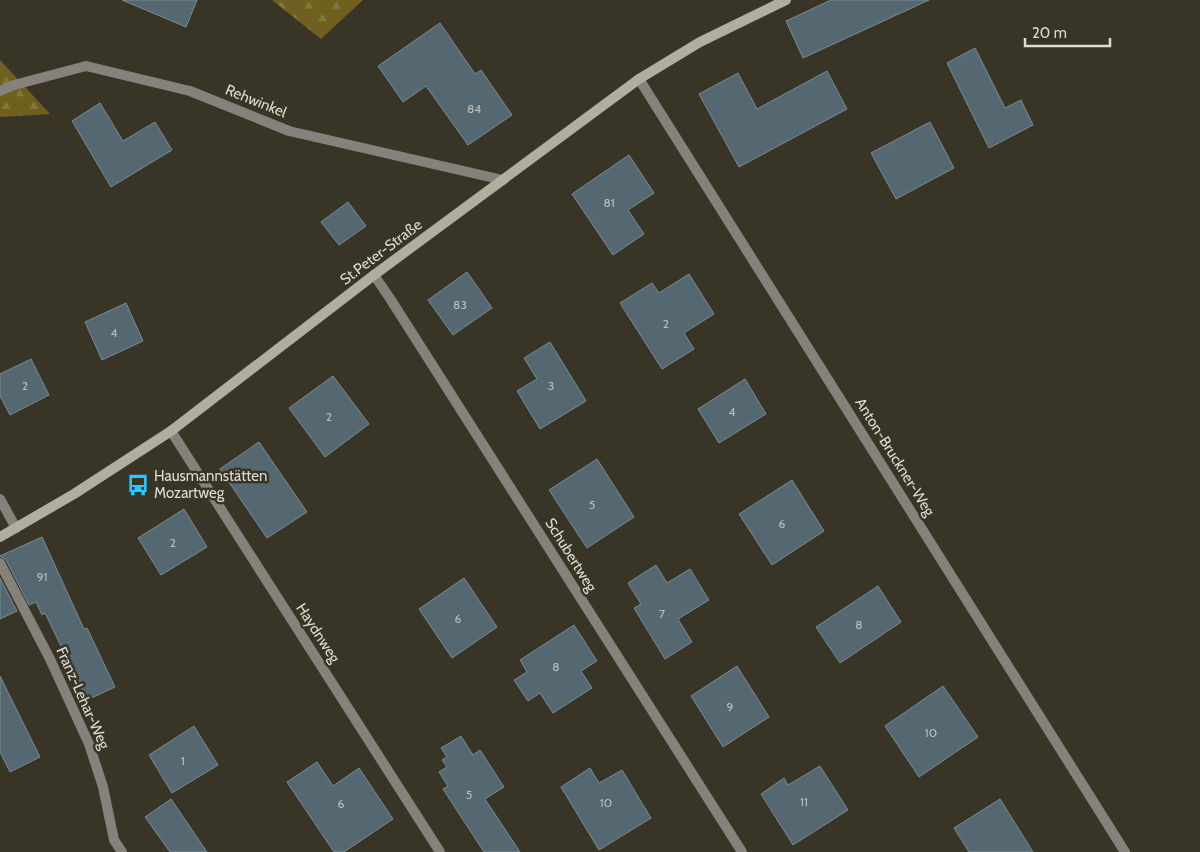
<svg xmlns="http://www.w3.org/2000/svg" width="1200" height="852" font-family="Cabin,sans-serif">
	<style>
		.forest { fill: url(#forest-firs) }
		.building { fill: #556871; stroke: #788c95 }
		.lines { fill: none; stroke-linecap: round; stroke-linejoin: round }
		.lane { stroke: #84827a; stroke-width: 10 }
		.street { stroke: #84827a; stroke-width: 10 }
		.secondary { stroke: #b0ada1; stroke-width: 10 }
		.labels { text-anchor: middle; dominant-baseline: central; stroke-width: 5; stroke-linejoin: round; paint-order: stroke }
		.number-label { font-size: 12px; fill: #bcbeba }
		.street-label { font-size: 15px; fill: #dedbd2; stroke: #393526 }
		.poi-label { font-size: 15px; fill: #dedbd2; stroke: #393526; text-anchor: start }
	</style>
	<defs>
		<pattern id="forest-firs" width="22" height="20" patternUnits="userSpaceOnUse" patternTransform="scale(1.25)"><rect width="22" height="20" fill="#6f601f"/><path d="M5 1l3.5 6h-7zM16 11l3.5 6h-7z" fill="#83763f"/></pattern>
	</defs>
	<rect width="100%" height="100%" fill="#393526"/>
	<g class="forest">
		<polygon points="272,0 363,0 321,39"/>
		<polygon points="0,60 50,114 0,117"/>
	</g>
	<g class="building">
		<polygon points="122,0 197,0 186,27"/>
		<polygon points="831,0 929,0 803,58 786,21"/>
		<polygon points="440,23 475,74 481,70 512,115 468,145 426,86 403,102 378,66"/>
		<polygon points="975,48 1005,108 1021,100 1033,125 989,148 947,63"/>
		<polygon points="827,71 847,109 739,167 699,94 738,73 757,109"/>
		<polygon points="100,103 123,141 155,122 172,150 111,187 72,121"/>
		<polygon points="930,122 954,168 896,199 871,153"/>
		<polygon points="629,155 654,193 628,210 644,234 613,255 572,194"/>
		<polygon points="348,202 366,226 339,245 321,222"/>
		<polygon points="467,272 492,308 453,335 428,300"/>
		<polygon points="689,274 714,314 684,333 694,349 662,369 620,303 652,283 659,293"/>
		<polygon points="126,303 143,341 102,360 85,322"/>
		<polygon points="550,342 586,401 540,429 517,391 537,379 524,358"/>
		<polygon points="31,359 49,395 10,415 0,396 0,374"/>
		<polygon points="333,376 369,424 325,457 289,408"/>
		<polygon points="745,379 766,414 719,443 698,409"/>
		<polygon points="259,442 307,512 267,538 220,469"/>
		<polygon points="597,459 634,517 587,548 549,490"/>
		<polygon points="792,480 824,531 772,565 739,514"/>
		<polygon points="184,509 207,547 161,575 138,538"/>
		<polygon points="42,537 84,629 87,628 115,687 87,700 45,613 42,615 36,602 29,605 6,560 0,556"/>
		<polygon points="656,565 667,583 690,569 709,600 678,619 692,642 665,659 634,608 641,604 628,583"/>
		<polygon points="0,578 17,611 0,619"/>
		<polygon points="464,578 497,627 452,658 419,609"/>
		<polygon points="878,586 901,622 840,663 816,627"/>
		<polygon points="574,625 597,661 581,671 592,688 553,713 540,693 528,701 514,680 527,672 520,660"/>
		<polygon points="737,666 769,717 723,747 691,696"/>
		<polygon points="0,676 40,757 10,772 0,752"/>
		<polygon points="943,686 978,737 919,777 885,726"/>
		<polygon points="194,726 218,765 172,793 149,755"/>
		<polygon points="461,736 473,755 480,750 504,787 485,799 520,852 484,852 443,789 448,786 439,772 447,767 442,760 447,757 441,748"/>
		<polygon points="317,762 333,786 359,768 393,819 344,852 334,852 287,782"/>
		<polygon points="820,766 848,810 793,845 761,794 784,778 788,785"/>
		<polygon points="590,768 599,783 622,770 651,818 599,850 561,787"/>
		<polygon points="171,799 207,852 170,852 145,817"/>
		<polygon points="1000,799 1033,852 969,852 954,828"/>
	</g>
	<g class="lines">
		<g class="lane">
			<polyline points="0,91 14,85 86,66 190,91 289,131 503,180"/>
			<polyline points="0,499 16,528"/>
		</g>
		<g class="street">
			<polyline points="639,79 1125,852"/>
			<polyline points="374,275 391,300 742,852"/>
			<polyline points="171,431 440,852"/>
			<polyline points="0,563 50,659 89,744 103,787 114,840 122,852"/>
		</g>
		<polyline class="secondary" points="0,537 74,494 171,431 374,275 639,79 700,42 786,0"/>
	</g>
	<defs>
		<g id="bus-bare" transform="scale(1.725)"><path d="M-5-6H5V4H4V6H2V4H-2V6H-4V4H-5ZM-3.5-4V0h7V-4ZM-3.5 1.2v1.5H-2V1.2ZM2 1.2v1.5H3.5V1.2Z" fill="#27c8ff" stroke="#393526" stroke-width="2.5" paint-order="stroke"/></g>
	</defs>
	<g fill-rule="evenodd">
		<use href="#bus-bare" x="138" y="485"/>
	</g>
	<g class="labels">
		<g class="number-label">
			<text x="474" y="108">84</text>
			<text x="609" y="202">81</text>
			<text x="460" y="304">83</text>
			<text x="666" y="323">2</text>
			<text x="114" y="332">4</text>
			<text x="25" y="385">2</text>
			<text x="551" y="385">3</text>
			<text x="732" y="411">4</text>
			<text x="329" y="416">2</text>
			<text x="592" y="504">5</text>
			<text x="782" y="523">6</text>
			<text x="173" y="542">2</text>
			<text x="42" y="576">91</text>
			<text x="662" y="613">7</text>
			<text x="458" y="618">6</text>
			<text x="859" y="624">8</text>
			<text x="556" y="666">8</text>
			<text x="730" y="706">9</text>
			<text x="931" y="732">10</text>
			<text x="183" y="760">1</text>
			<text x="469" y="794">5</text>
			<text x="804" y="801">11</text>
			<text x="606" y="802">10</text>
			<text x="341" y="803">6</text>
		</g>
		<g class="street-label">
			<text transform="translate(256 101) rotate(22)">Rehwinkel</text>
			<text transform="translate(381 252) rotate(-37)">St.Peter-Straße</text>
			<text transform="translate(895 457) rotate(58)">Anton-Bruckner-Weg</text>
			<text transform="translate(571 555) rotate(58)">Schubertweg</text>
			<text transform="translate(318 633) rotate(57)">Haydnweg</text>
			<text transform="translate(83 698) rotate(66)">Franz-Lehar-Weg</text>
		</g>
		<g class="poi-label">
			<text x="154" y="476">Hausmannstätten<tspan x="154" dy="17">Mozartweg</tspan></text>
		</g>
	</g>
	<path d="M1025 38v8h85v-8" fill="none" stroke="#dedbd2" stroke-width="2.5"/>
	<text x="1032" y="38" font-size="15" fill="#dedbd2" stroke="#393526" stroke-width="4" paint-order="stroke">20 m</text>
</svg>
